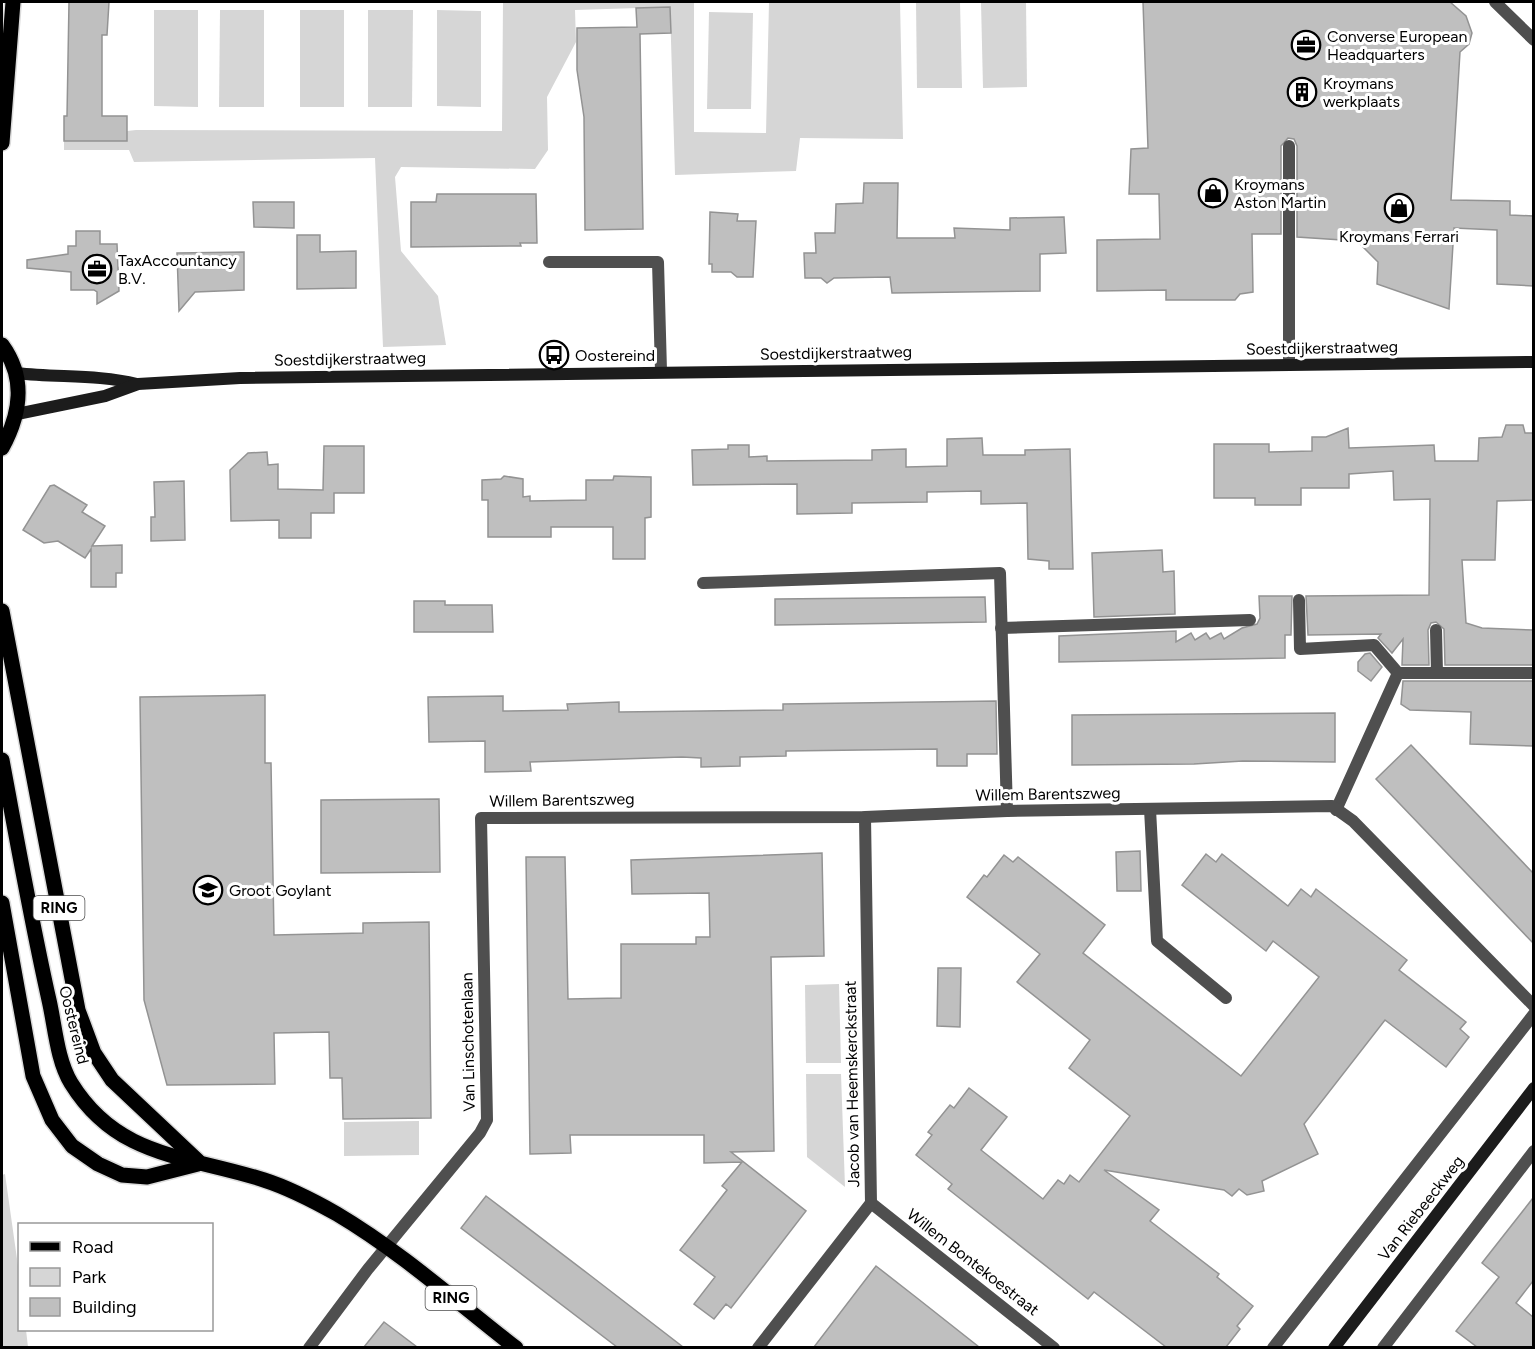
<svg xmlns="http://www.w3.org/2000/svg" width="1535" height="1349" font-family="Figtree,sans-serif">
	<style>
		.green { fill: #d6d6d6 }
		.building { fill: #bfbfbf; stroke: #939393; stroke-width: 1.5 }
		.lines { fill: none; stroke-linecap: round; stroke-linejoin: round }
		.primary-casing { stroke: #dbdbdb; stroke-width: 18 }
		.lane { stroke: #4f4f4f; stroke-width: 12 }
		.street { stroke: #4f4f4f; stroke-width: 12 }
		.secondary { stroke: #1c1c1c; stroke-width: 12 }
		.primary { stroke: #000; stroke-width: 15 }
		.labels { text-anchor: middle; dominant-baseline: central; stroke-width: 6; stroke-linejoin: round; paint-order: stroke }
		.shield { fill: #fff; stroke: #4c4c4c; stroke-width: 1.5 }
		.shield-label { font-size: 15px; font-weight: bold; fill: #000 }
		.poi-label { font-size: 16px; fill: #000; stroke: #fff; text-anchor: start }
		.street-label { font-size: 16px; fill: #000; stroke: #fff }
	</style>
	<rect width="100%" height="100%" fill="#fff"/>
	<g class="green">
		<polygon points="503,2 694,2 694,132 766,133 769,2 900,2 903,139 800,138 796,171 675,175 670,7 575,10 576,42 547,97 548,150 535,169 401,167 395,177 401,251 438,296 446,345 383,347 375,158 134,162 129,150 64,150 64,141 126,141 127,131 136,130 502,131"/>
		<polygon points="916,2 960,2 962,88 917,88"/>
		<polygon points="981,2 1026,2 1027,87 983,88"/>
		<polygon points="154,10 198,10 198,107 154,106"/>
		<polygon points="220,10 264,10 264,107 219,107"/>
		<rect x="300" y="10" width="44" height="97"/>
		<polygon points="368,10 413,10 412,107 368,107"/>
		<polygon points="437,10 481,11 481,107 437,106"/>
		<polygon points="709,12 753,13 751,109 707,109"/>
		<polygon points="839,984 841,1063 806,1063 805,985"/>
		<polygon points="806,1074 841,1074 845,1187 807,1157"/>
		<polygon points="419,1121 419,1155 344,1156 344,1122"/>
		<polygon points="5,1174 19,1273 20,1330 26,1330 28,1347 2,1347 2,1175"/>
	</g>
	<g class="building">
		<polygon points="69,2 109,2 107,35 102,35 102,116 127,116 127,141 64,141 64,116 67,116"/>
		<polygon points="1143,2 1450,2 1466,16 1472,33 1469,44 1460,52 1451,200 1510,201 1510,215 1533,216 1533,286 1497,284 1497,230 1454,228 1449,309 1377,284 1378,262 1357,241 1297,237 1297,146 1294,139 1288,138 1281,146 1281,234 1252,234 1253,292 1240,294 1235,300 1166,300 1166,290 1097,291 1097,240 1160,239 1159,194 1129,194 1131,149 1148,148"/>
		<polygon points="670,7 671,33 640,34 643,229 585,230 584,117 577,70 577,28 637,27 636,8"/>
		<polygon points="864,183 898,183 897,238 955,238 954,228 1010,230 1010,218 1064,217 1066,253 1040,254 1040,291 892,293 890,277 834,278 827,283 821,278 805,278 804,253 816,253 815,233 835,233 836,204 863,203"/>
		<polygon points="437,194 536,194 537,243 520,243 521,246 411,247 411,202 436,202"/>
		<polygon points="253,202 294,202 294,228 254,227"/>
		<polygon points="710,212 738,214 737,221 756,221 753,277 737,277 731,272 712,272 712,264 709,264"/>
		<polygon points="76,231 100,231 100,244 117,244 119,291 97,304 97,292 94,290 71,290 71,272 27,268 27,260 68,254 68,246 76,246"/>
		<polygon points="297,235 320,235 320,252 356,251 356,288 297,289"/>
		<polygon points="244,252 244,290 195,292 179,311 177,253"/>
		<polygon points="1506,425 1523,425 1525,433 1533,433 1533,500 1497,501 1495,560 1462,560 1466,623 1482,628 1533,630 1533,665 1445,665 1444,629 1436,622 1431,623 1428,630 1429,665 1402,665 1403,639 1392,653 1378,638 1381,634 1308,635 1306,596 1429,595 1430,499 1394,500 1393,471 1349,474 1349,488 1301,488 1301,505 1255,505 1255,498 1214,498 1214,444 1269,444 1269,452 1312,451 1312,437 1326,437 1348,428 1349,448 1434,445 1435,461 1478,461 1479,438 1502,437"/>
		<polygon points="982,438 983,455 1025,455 1025,450 1070,449 1073,569 1049,569 1049,561 1028,559 1027,503 981,504 981,491 927,492 927,502 852,503 852,513 797,514 797,484 693,485 692,450 728,449 728,445 749,445 749,457 767,456 767,461 872,460 872,450 906,449 906,467 947,466 947,439"/>
		<polygon points="324,446 364,446 364,493 334,493 334,513 311,513 311,538 279,538 279,520 231,521 230,470 248,453 267,452 268,465 278,464 278,489 323,490"/>
		<polygon points="504,476 523,479 523,497 530,496 530,501 586,500 586,480 613,480 614,476 651,477 651,517 645,518 645,559 613,559 613,527 551,527 551,537 488,537 488,500 482,500 482,480 501,479"/>
		<polygon points="184,481 185,540 151,541 151,517 155,517 154,482"/>
		<polygon points="54,485 87,505 82,512 105,526 92,546 122,545 122,573 116,573 116,587 91,587 91,549 85,558 58,541 44,543 23,530 50,486"/>
		<polygon points="1162,550 1163,572 1174,571 1175,614 1094,617 1092,553"/>
		<polygon points="1259,596 1292,596 1291,635 1285,635 1285,658 1059,662 1059,636 1176,631 1176,642 1191,633 1195,640 1206,633 1210,639 1221,633 1224,639 1242,628 1257,624 1260,618"/>
		<polygon points="985,597 986,622 775,625 775,599"/>
		<polygon points="414,601 445,601 445,605 492,605 493,632 414,632"/>
		<polygon points="1370,653 1382,667 1371,681 1358,671 1358,662 1365,654"/>
		<polygon points="1403,681 1533,681 1533,746 1470,744 1471,712 1410,710 1401,704"/>
		<polygon points="265,695 265,763 271,763 274,935 363,933 363,923 429,922 431,1118 343,1119 342,1078 330,1078 329,1032 274,1033 275,1084 167,1085 144,1000 140,697"/>
		<polygon points="503,696 503,711 568,710 567,704 619,702 619,712 783,710 783,704 996,701 997,754 967,754 967,766 937,766 937,749 786,751 786,756 740,757 740,766 701,767 701,758 682,757 530,762 531,771 485,772 485,741 429,742 428,697"/>
		<polygon points="1335,713 1335,762 1243,761 1194,764 1072,765 1072,715"/>
		<polygon points="1411,745 1533,873 1533,943 1376,779"/>
		<polygon points="439,799 440,872 321,873 321,800"/>
		<polygon points="1140,851 1141,891 1117,891 1116,852"/>
		<polygon points="822,853 824,956 771,957 774,1151 731,1152 806,1211 731,1308 726,1304 714,1319 694,1304 715,1277 680,1250 727,1190 722,1186 742,1162 704,1163 704,1135 570,1135 571,1153 530,1154 526,857 565,857 568,999 621,998 621,944 696,944 696,937 710,937 709,893 632,894 631,860"/>
		<polygon points="1206,854 1216,862 1222,854 1288,906 1301,889 1311,897 1316,889 1407,960 1399,970 1466,1022 1460,1029 1469,1037 1446,1067 1385,1020 1304,1124 1318,1154 1262,1181 1264,1191 1247,1195 1239,1189 1232,1196 1224,1190 1104,1170 1159,1210 1150,1221 1219,1274 1217,1277 1253,1306 1237,1326 1240,1329 1226,1347 1166,1347 1094,1292 1088,1299 948,1189 952,1184 916,1155 932,1135 928,1132 950,1105 954,1108 969,1088 1007,1117 981,1150 1043,1199 1058,1180 1064,1184 1070,1175 1079,1182 1130,1116 1069,1068 1090,1040 1017,982 1040,954 967,897 984,875 987,877 1004,855 1013,862 1018,857 1105,925 1083,953 1241,1076 1319,977 1273,941 1266,951 1182,885"/>
		<polygon points="938,968 961,968 960,1027 937,1026"/>
		<polygon points="486,1196 591,1276 683,1347 617,1347 461,1228"/>
		<polygon points="1533,1198 1533,1281 1516,1303 1533,1317 1533,1347 1477,1347 1456,1331 1499,1277 1482,1263"/>
		<polygon points="876,1266 917,1298 979,1347 814,1347"/>
		<polygon points="384,1322 417,1347 364,1347"/>
	</g>
	<g class="lines">
		<g class="primary-casing">
			<g id="primary">
				<polyline points="2,143 13,2"/>
				<path d="M2,345C26,378 21,413 2,448"/>
				<polyline points="2,611 78,1010 94,1053 112,1080 198,1161"/>
				<path d="M2,760C17,840 31,920 49,1000C55,1026 57,1060 71,1083C118,1159 187,1155 264,1180C289,1188 314,1201 337,1214C401,1252 458,1303 516,1348"/>
				<polyline points="2,903 33,1076 52,1120 72,1146 98,1164 122,1175 147,1177 198,1164"/>
			</g>
		</g>
		<g class="lane">
			<polyline points="1289,146 1289,365"/>
			<polyline points="549,262 658,262 661,371"/>
			<polyline points="703,583 1000,573 1007,811"/>
			<polyline points="1299,600 1300,649 1374,645 1398,673"/>
			<polyline points="1001,628 1250,620"/>
			<polyline points="1436,630 1437,673"/>
			<polyline points="1150,809 1157,941 1226,998"/>
			<polyline points="1336,810 1398,673 1534,673"/>
			<polyline points="1273,1348 1534,1014"/>
			<polyline points="1383,1348 1534,1151"/>
		</g>
		<g class="street">
			<polyline points="1495,2 1534,40"/>
			<polyline points="871,1203 1054,1348"/>
			<polyline points="309,1348 368,1269 480,1133 487,1120 481,818 865,817 1007,811 1332,806 1353,821 1534,1006"/>
			<polyline points="758,1348 871,1203 865,817"/>
		</g>
		<g class="secondary">
			<path d="M17,373C57,378 97,374 137,384"/>
			<polyline points="17,414 105,396 138,384 240,378 1534,362"/>
			<polyline points="1334,1348 1534,1088"/>
		</g>
		<use href="#primary" class="primary"/>
	</g>
	<defs>
		<g id="office-ring" transform="scale(1.5)"><circle r="9.5" fill="#fff" stroke="#000" stroke-width="1.5"/><path d="M-6-3h4V-5.5h4V-3h4V5H-6ZM-1-4.5V-3h2v-1.5ZM-6 0V1H6V0Z" fill="#000"/></g>
		<g id="building-ring" transform="scale(1.5)"><circle r="9.5" fill="#fff" stroke="#000" stroke-width="1.5"/><path d="M-4-6H4V6H1V3H-1V6H-4ZM-2.5-4.3h1.7v1.8h-1.7ZM.8-4.3h1.7v1.8H.8ZM-2.5-1h1.7V.8h-1.7ZM.8-1h1.7V.8H.8Z" fill="#000"/></g>
		<g id="shop-ring" transform="scale(1.5)"><circle r="9.5" fill="#fff" stroke="#000" stroke-width="1.5"/><path d="M-5-2.5h2.3a2.7 3.5 0 0 1 5.4 0H5L5.5 6h-11ZM-1.5-2.5h3a1.5 2.3 0 0 0-3 0Z" fill="#000"/></g>
		<g id="bus-ring" transform="scale(1.5)"><circle r="9.5" fill="#fff" stroke="#000" stroke-width="1.5"/><path d="M-5-6H5V4H4V6H2V4H-2V6H-4V4H-5ZM-3.5-4V0h7V-4ZM-3.5 1.2v1.5H-2V1.2ZM2 1.2v1.5H3.5V1.2Z" fill="#000"/></g>
		<g id="school-ring" transform="scale(1.5)"><circle r="9.5" fill="#fff" stroke="#000" stroke-width="1.5"/><path d="M0-5L7-2L0 1L-7-2ZM-4 1L0 2.5L4 1V4Q0 6-4 4Z" fill="#000"/></g>
	</defs>
	<g fill-rule="evenodd">
		<use href="#office-ring" x="1306" y="45"/>
		<use href="#building-ring" x="1302" y="92"/>
		<use href="#shop-ring" x="1213" y="193"/>
		<use href="#shop-ring" x="1399" y="208"/>
		<use href="#office-ring" x="97" y="269"/>
		<use href="#bus-ring" x="554" y="355"/>
		<use href="#school-ring" x="208" y="890"/>
	</g>
	<g class="labels">
		<g class="shield">
			<rect x="33.5" y="896" width="51" height="24" rx="4.5"/>
			<rect x="425.5" y="1286" width="51" height="24" rx="4.5"/>
		</g>
		<g class="shield-label">
			<text x="59" y="908">RING</text>
			<text x="451" y="1298">RING</text>
		</g>
		<g class="poi-label">
			<text x="1327" y="36">Converse European<tspan x="1327" dy="18">Headquarters</tspan></text>
			<text x="1323" y="83">Kroymans<tspan x="1323" dy="18">werkplaats</tspan></text>
			<text x="1234" y="184">Kroymans<tspan x="1234" dy="18">Aston Martin</tspan></text>
			<text x="1399" y="236" text-anchor="middle">Kroymans Ferrari</text>
			<text x="118" y="260">TaxAccountancy<tspan x="118" dy="18">B.V.</tspan></text>
			<text x="575" y="355">Oostereind</text>
			<text x="229" y="890">Groot Goylant</text>
		</g>
		<g class="street-label">
			<text transform="translate(1322 348) rotate(-1)">Soestdijkerstraatweg</text>
			<text transform="translate(836 353) rotate(-1)">Soestdijkerstraatweg</text>
			<text transform="translate(350 359) rotate(-1)">Soestdijkerstraatweg</text>
			<text transform="translate(1048 794) rotate(-1)">Willem Barentszweg</text>
			<text transform="translate(562 800) rotate(-1)">Willem Barentszweg</text>
			<text transform="translate(74 1025) rotate(76)">Oostereind</text>
			<text transform="translate(468 1042) rotate(-91)">Van Linschotenlaan</text>
			<text transform="translate(852 1084) rotate(-91)">Jacob van Heemskerckstraat</text>
			<text transform="translate(1421 1208) rotate(-52)">Van Riebeeckweg</text>
			<text transform="translate(973 1262) rotate(38)">Willem Bontekoestraat</text>
		</g>
	</g>
	<rect width="1535" height="1349" fill="none" stroke="#000000" stroke-width="6"/>
	<rect x="18" y="1223" width="195" height="108" fill="#ffffff" stroke="#999999" stroke-width="1.5"/>
	<rect x="30" y="1242" width="30" height="9" fill="#000000" stroke="#999999" stroke-width="1.5"/>
	<text x="72" y="1253" font-size="18" fill="#000000">Road</text>
	<rect x="30" y="1268" width="30" height="18" fill="#d6d6d6" stroke="#999999" stroke-width="1.5"/>
	<text x="72" y="1283" font-size="18" fill="#000000">Park</text>
	<rect x="30" y="1298" width="30" height="18" fill="#bfbfbf" stroke="#999999" stroke-width="1.5"/>
	<text x="72" y="1313" font-size="18" fill="#000000">Building</text>
</svg>
